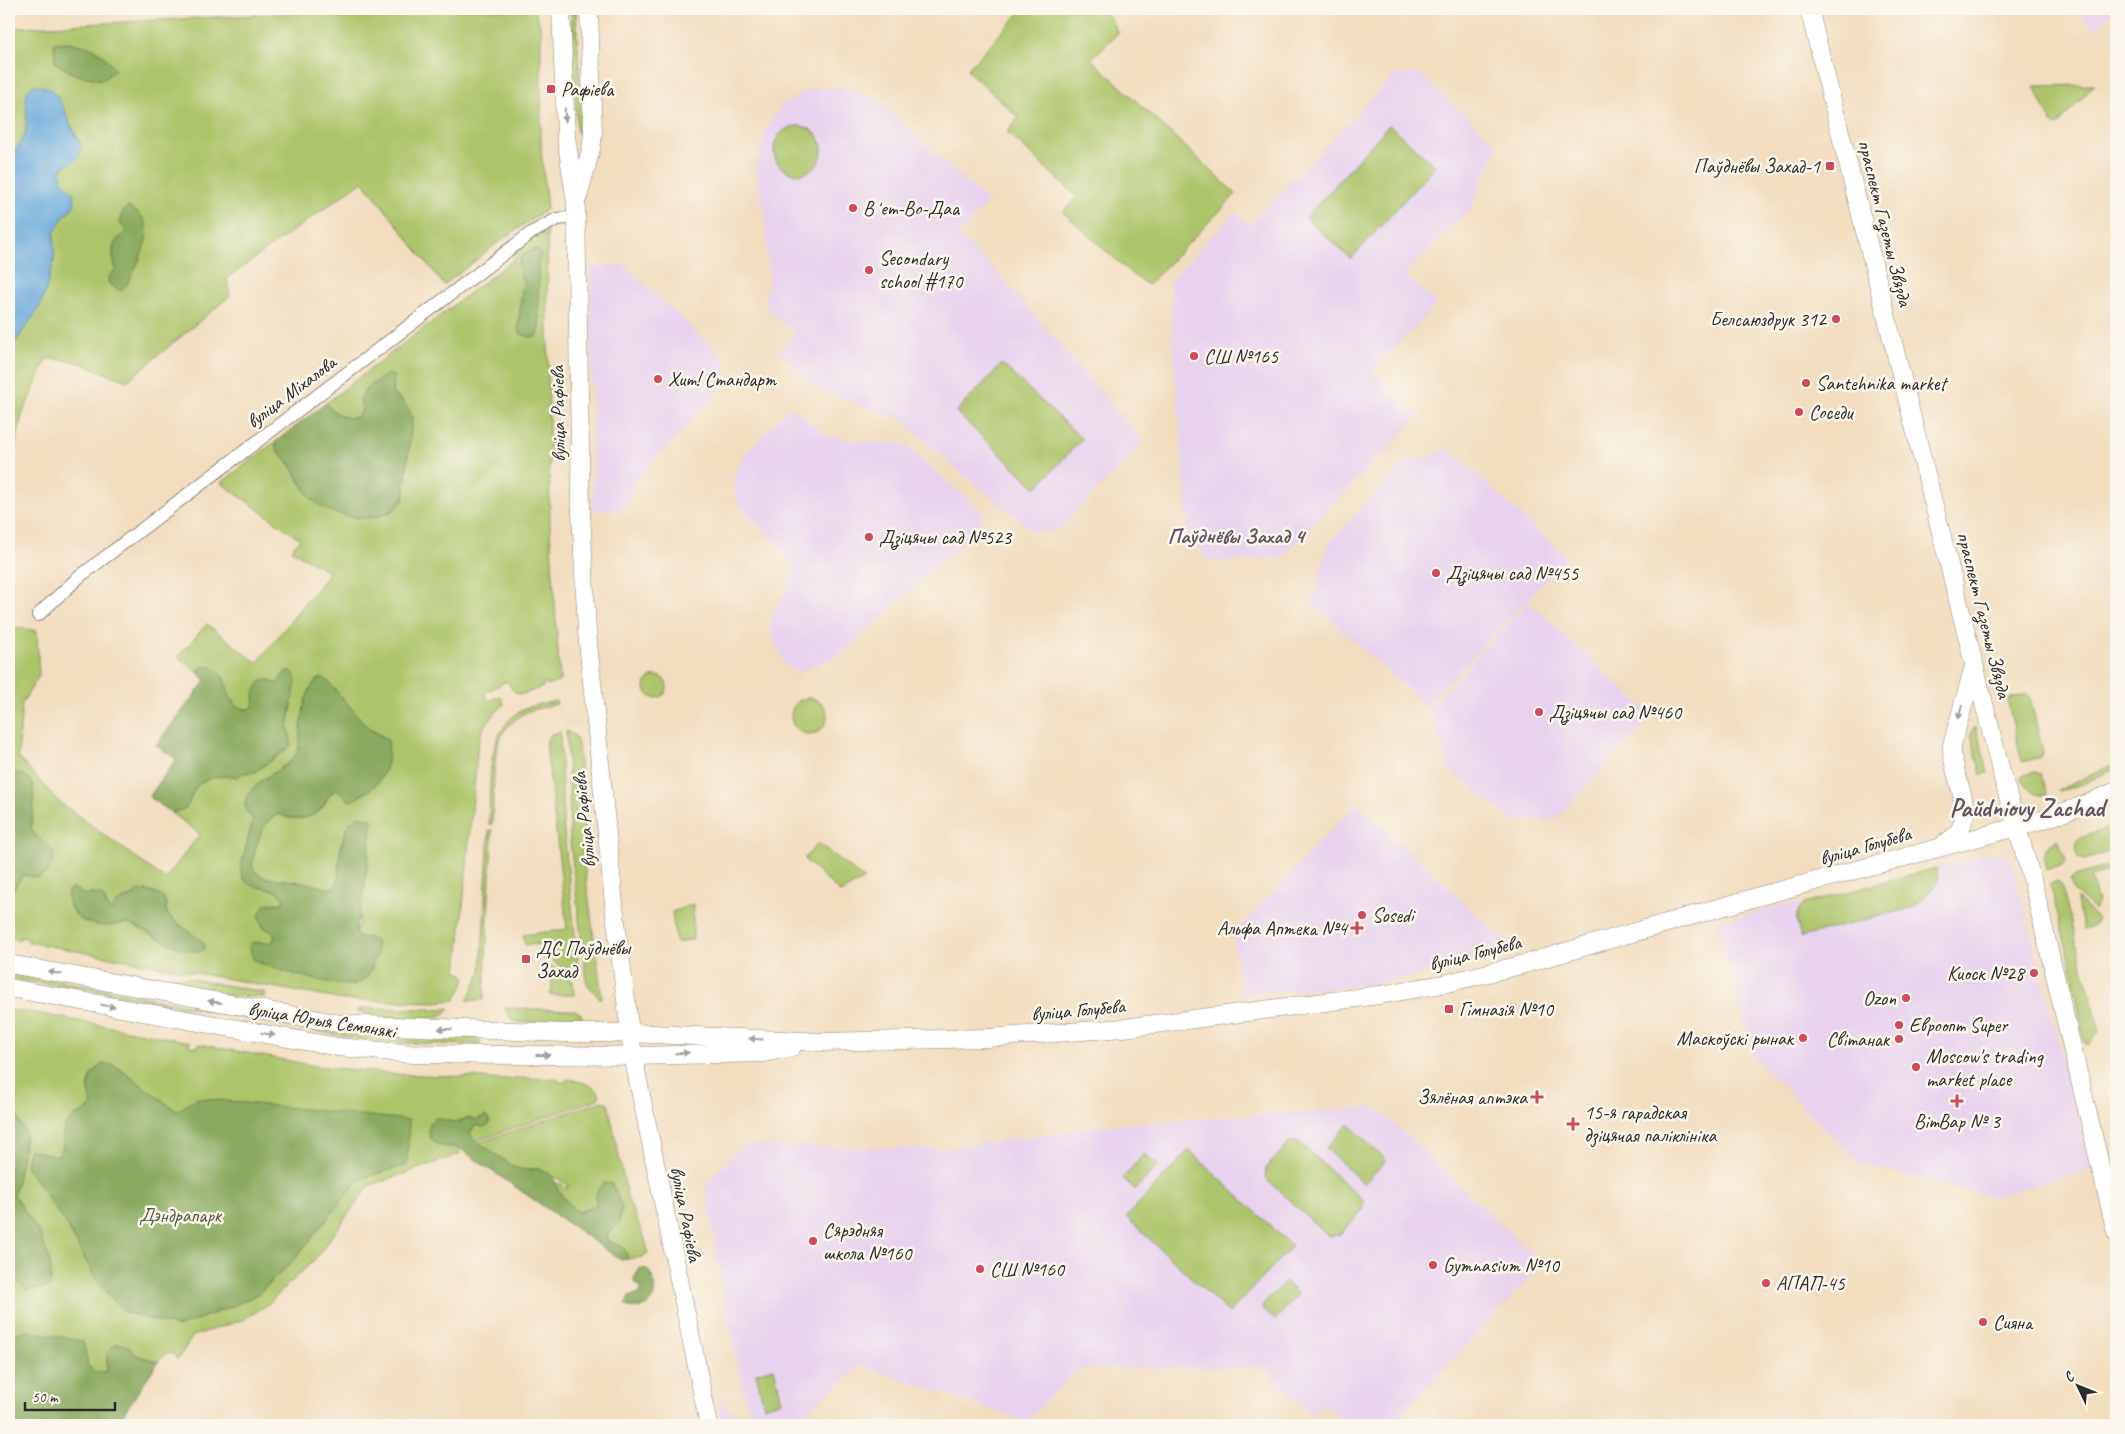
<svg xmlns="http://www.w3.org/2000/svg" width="2125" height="1434" font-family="Caveat,sans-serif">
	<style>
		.built { fill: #e8d2ee }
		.green { fill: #adc56b; stroke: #6c784b; fill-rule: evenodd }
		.forest { fill: #8aaa5f; stroke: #5a6a45 }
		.water { fill: #66a9db; stroke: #486a83 }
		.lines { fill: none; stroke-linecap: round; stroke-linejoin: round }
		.minor-casing { stroke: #8e8475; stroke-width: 14 }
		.secondary-casing { stroke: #8e8475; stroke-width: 19 }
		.minor { stroke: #fff; stroke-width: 12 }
		.secondary { stroke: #fff; stroke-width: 18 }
		.oneway { fill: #a0a0a0 }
		.poi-dot { fill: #d1495b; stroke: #fbf7ec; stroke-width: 2 }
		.labels { text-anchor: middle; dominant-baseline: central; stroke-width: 5; stroke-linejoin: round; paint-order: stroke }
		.poi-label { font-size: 20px; fill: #2b2b2b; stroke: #fbf7ec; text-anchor: start }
		.street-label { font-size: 20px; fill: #2b2b2b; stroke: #fbf7ec }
		.park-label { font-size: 20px; fill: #52593e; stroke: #fbf7ec }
		.neighbourhood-label { font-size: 21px; font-weight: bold; fill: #625362; stroke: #fbf7ec }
		.district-label { font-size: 25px; font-weight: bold; fill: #625362; stroke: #fbf7ec }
	</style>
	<rect width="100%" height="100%" fill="#fbf7ec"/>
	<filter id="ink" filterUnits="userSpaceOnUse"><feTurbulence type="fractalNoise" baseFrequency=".02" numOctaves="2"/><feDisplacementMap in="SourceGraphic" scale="10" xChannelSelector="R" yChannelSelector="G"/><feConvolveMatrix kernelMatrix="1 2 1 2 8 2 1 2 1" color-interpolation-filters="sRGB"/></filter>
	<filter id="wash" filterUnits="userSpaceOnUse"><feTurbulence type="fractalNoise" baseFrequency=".0096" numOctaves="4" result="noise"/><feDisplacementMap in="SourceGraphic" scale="20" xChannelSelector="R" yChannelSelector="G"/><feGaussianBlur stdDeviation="1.12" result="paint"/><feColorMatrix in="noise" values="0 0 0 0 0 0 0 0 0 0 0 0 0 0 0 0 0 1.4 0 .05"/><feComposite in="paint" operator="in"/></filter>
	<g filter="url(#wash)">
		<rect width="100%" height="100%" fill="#f2ddbf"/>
		<g class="built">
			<polygon points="2074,9 2116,9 2095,29"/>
			<polygon points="1419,73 1498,146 1470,209 1404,274 1437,304 1373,371 1419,416 1281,558 1210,562 1189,539 1171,324 1170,281 1235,212 1250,225 1393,76"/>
			<polygon points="830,87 851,89 878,101 988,202 958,235 996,271 1144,442 1058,530 1036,532 1029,528 960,472 901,419 820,391 779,352 795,334 764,305 769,279 766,226 756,167 766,129 774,115 783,104 806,91"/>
			<polygon points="624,265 724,358 726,367 716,395 632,484 631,500 621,510 593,510 590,267"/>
			<polygon points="791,406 828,437 905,445 982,511 982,524 841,654 800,672 785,665 769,630 773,613 792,575 793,565 781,549 739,506 733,486 736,470 745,454"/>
			<polygon points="1449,449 1567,557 1426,706 1312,603 1328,544 1403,464"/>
			<polygon points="1528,602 1652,715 1556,819 1515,822 1450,770 1429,708"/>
			<polygon points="1357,803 1517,952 1440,971 1379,983 1322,990 1282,990 1241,995 1234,933"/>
			<polygon points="1998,853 2007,856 2013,865 2091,1169 1991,1197 1859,1163 1753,1056 1716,923 1780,905 1804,904 1988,854"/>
			<polygon points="1377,1107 1543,1264 1391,1425 1347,1425 1324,1403 1313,1415 1261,1367 1079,1369 1026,1421 859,1365 850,1375 791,1425 750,1420 725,1305 705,1184 743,1145 942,1149 1084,1129 1088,1127"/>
			<polygon points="718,1400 748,1425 723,1425"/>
		</g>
		<g class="green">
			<path d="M373,9L535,10L541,29V148L547,209L500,241L444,285L363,181L227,278L230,296L127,381L74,361L47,358L22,415L15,446L9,451V361L15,343L40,306L45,292L54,260V233L62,219L72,209L73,192C52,175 59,170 78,157L81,146L58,97L46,87L28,90L25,134L19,146L9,157V28ZM147,228L143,250L127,285L108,278L116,269C106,239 120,232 147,228Z"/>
			<polygon points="571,9 576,9 582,132 580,135 577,132"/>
			<polygon points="1023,9 1105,9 1118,33 1091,59 1236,194 1148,285 1133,275 1063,212 1077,197 1007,132 1019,118 967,70"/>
			<polygon points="2094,85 2057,126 2052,123 2034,86"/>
			<polygon points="1389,125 1435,166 1351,259 1306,218"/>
			<circle cx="798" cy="150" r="24"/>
			<path d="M547,230L550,529L560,681L547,686V683L543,684V687C523,693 519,702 507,681L484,693L489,701L500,696L504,704L484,726L478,744L457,972L463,974L466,979L455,1000L435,1002L343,1000L28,942L29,939L20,937L19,940L9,938V895L23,875L39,877L38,838L31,828L34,811L33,786L12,773H9V626L37,631L39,676L22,703L18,757L58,801L165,879L200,834L172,813C193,807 186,806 194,790C201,777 225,774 237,777L243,773L255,772L289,748L290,734L288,727L292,705L281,677L279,683L276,684L271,681L254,696L255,701L251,709L239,708L229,696L223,677L201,668L197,672L178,657L207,624L257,663L330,572L291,550L300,539L221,483L275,442L276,449L290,464L301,484L356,518C375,516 395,516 404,498L412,417L401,400L392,393L394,383L379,378L367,388L360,399L362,410L357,417C344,420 332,413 326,403L514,259L526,243ZM534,249L540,256L538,264L539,332L520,333C516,326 523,295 523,283C522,276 516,265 521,257C524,252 529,252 534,249ZM333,687L368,728L385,737L389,743C386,759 385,778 372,788C366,793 360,795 355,800H348L337,789C326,795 328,800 322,808C311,820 293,822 280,814C262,816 254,852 252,867L256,873L266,878L303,882L329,889L336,886L338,881L341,844L350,822L370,818L372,821L359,918L360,924L355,932L358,937L370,938L377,952L371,971L351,985L318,979L259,963L275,937L265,905L270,903H283L284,899L279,892C266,886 247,890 241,873L253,820C251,817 248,813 246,810C237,786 286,770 295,756C303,744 303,717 305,703ZM73,888L85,895L91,893L105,899L108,909L112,911L120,901L145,890L158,894L166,902L167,914L204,944L202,951L177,946L131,924C110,919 82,935 70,906C68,901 66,897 68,891Z"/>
			<polygon points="1002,364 1082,439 1036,488 956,412"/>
			<circle cx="656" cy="687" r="11"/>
			<polygon points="2026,694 2030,698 2043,752 2040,757 2022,762 2007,699"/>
			<circle cx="809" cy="716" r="18"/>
			<path d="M556,701L557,704C547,707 536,708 527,712C516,718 505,727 500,739C492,757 494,802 492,824H489C491,783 483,725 529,707C538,704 547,703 556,701Z"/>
			<polygon points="1976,727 1988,773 1981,775 1971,735 1973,729"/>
			<polygon points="560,731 563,823 576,944 572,945 573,952 577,952 579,975 577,977 551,960 545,944 525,945 523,935 567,929 546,743 550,735"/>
			<polygon points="566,731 575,736 578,744 585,815 583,856 602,998 599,998 588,985 586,980 570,842 569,785"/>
			<polygon points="2116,763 2116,768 2087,782 2059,792 2059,790 2063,788"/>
			<path d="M2035,772L2041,774L2047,795C2034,797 2025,787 2021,776Z"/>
			<polygon points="2113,826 2116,828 2116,850 2084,860 2079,858 2075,844 2078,839"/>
			<polygon points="489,830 492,830 492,835 490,836 492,837 484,1000 467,1000 481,973"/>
			<polygon points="2058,839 2066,860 2063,864 2046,870 2044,859 2046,848"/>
			<polygon points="818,843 864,879 841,893 804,859"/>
			<polygon points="2114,864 2116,867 2116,881 2112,877 2110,871 2091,877 2098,901 2094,910 2074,892 2071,880 2075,876"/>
			<path d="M1936,868L1938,879L1936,885L1914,907L1801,937C1798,925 1792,913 1804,904Z"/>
			<polygon points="2058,881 2061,884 2100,1032 2087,1045 2084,1043 2073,974 2050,884"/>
			<polygon points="2076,898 2098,919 2089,929 2084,929"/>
			<polygon points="693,904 693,939 676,943 672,912"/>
			<polygon points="551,966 573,981 574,995 549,995 552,991"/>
			<polygon points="9,973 26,974 303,1027 359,1034 476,1037 481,1041 478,1045 401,1043 358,1039 80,988 9,979"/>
			<polygon points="170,975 264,992 266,997 232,996 180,987"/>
			<path d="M362,1008L434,1009L450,1008C435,1030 379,1016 356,1011Z"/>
			<polygon points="505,1008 575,1010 580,1013 585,1024 516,1022 510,1017"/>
			<path d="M9,1010L37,1013L190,1042L189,1046L198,1047L199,1044L316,1066L393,1074L474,1077L500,1080L517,1078L558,1079V1082H566L567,1079C578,1080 596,1085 600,1095L598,1099L476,1141L472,1138L470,1133L475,1125L478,1124L481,1117L477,1120L468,1118L454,1122L436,1118L429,1123L437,1144L458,1148L460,1154L369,1186L315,1259L268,1304L245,1319L193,1336L177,1360L175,1355L167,1353L158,1362C152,1358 145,1360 138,1356C129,1352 127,1342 115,1344L107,1355V1372H95L88,1366L27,1331L9,1335V1275L27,1290L42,1237L14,1195L26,1135L14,1110L18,1096L9,1094ZM114,1065L177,1111L407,1165L359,1179L294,1260L258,1294L235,1305L178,1327L97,1281L67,1226L26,1166L29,1150L58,1156L64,1149L63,1137L74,1116L86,1112L92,1105L88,1087L91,1074Z"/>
			<path d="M602,1101L608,1103L628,1200L645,1239L648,1253L642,1257L628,1259L620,1245C614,1243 606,1243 606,1236C622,1219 624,1212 615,1189L592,1207L578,1212C570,1208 558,1191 555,1183L562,1184L567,1189L568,1185C566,1183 541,1170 537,1169C530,1167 522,1172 514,1168C502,1162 490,1151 478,1143Z"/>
			<polygon points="1348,1124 1386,1160 1364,1184 1326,1148"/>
			<polygon points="1290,1142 1299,1142 1363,1200 1363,1210 1339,1235 1328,1236 1265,1178 1266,1168"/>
			<polygon points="1189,1150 1292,1246 1229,1313 1126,1217"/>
			<polygon points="1144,1154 1158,1165 1135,1190 1123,1178"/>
			<polygon points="1285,1282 1298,1294 1275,1320 1261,1307"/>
			<polygon points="774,1368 782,1401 764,1407 756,1373"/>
		</g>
		<g class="forest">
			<path d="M69,42C93,48 100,48 115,70L103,80L76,75L55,63L54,43Z"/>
			<path d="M128,207C138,212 143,216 146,226C151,240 131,281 121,291L109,284L108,278L116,269C110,249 112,244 127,231L120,223L123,211Z"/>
			<path d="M537,249L541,253L538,264L539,332L536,337C529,338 522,336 518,330L523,282L518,266L522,255Z"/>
			<path d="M387,374L393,376L394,379C394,383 392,388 392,391C393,398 409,403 412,417L404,498C388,529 330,520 310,497C301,487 298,473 290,463C284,456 277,452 275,442L326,403C333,413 344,420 357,417L362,410L360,399L365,391Z"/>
			<path d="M205,666C225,667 226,690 234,705L247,710C257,707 254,700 254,692L261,681L268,680L277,684L285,672L289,670L293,672L296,681L288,727L290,734L291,745L255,772L243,773L237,777C225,774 201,777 194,790C186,806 193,807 172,813L149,797L176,759L156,745L206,680L197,672Z"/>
			<path d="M323,678L327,680L368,728L387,740C392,754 384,780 372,788C366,793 360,794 355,800H348L337,789C326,795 328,800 321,808C311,820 293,822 280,814C262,816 254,852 252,867L256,873L266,878L303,882L329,889L336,886L338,881C339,863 340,822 360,816L370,818L372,821C368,858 365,897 355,932L358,937L370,938L376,941L377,952L368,976C364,980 357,985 351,985C333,986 269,969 253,959L249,945L252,942L272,943L275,937L272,932L263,927L259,917C264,899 269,906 283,903L284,899L279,892C262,885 240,892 241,865L253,820C250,816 246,811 246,807C243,787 275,773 288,764C293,759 296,754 299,748C301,731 302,681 323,678Z"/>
			<path d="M9,773C49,771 27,813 32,832C42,844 61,846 50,867C48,871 43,877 38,877C32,878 29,874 23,875L9,895Z"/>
			<path d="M73,888L85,895C114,891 97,902 112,911L116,903L125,900L141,890L164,897L167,914L175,922L202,941L204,944V950C188,958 148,931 132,925C123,921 117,926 109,926C95,926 79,922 72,909C68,904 66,897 68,891Z"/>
			<path d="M102,1064L114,1065L177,1111L197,1098L409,1120L407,1165L359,1179L294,1260L258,1294L235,1305L178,1327L124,1312L97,1281L67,1226L26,1166L29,1150L58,1156C68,1145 59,1136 66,1125C73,1114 84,1115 92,1105C88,1085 86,1079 102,1064Z"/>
			<path d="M9,1094L18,1096L14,1110L26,1135L14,1195C32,1223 56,1252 50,1287L27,1290L9,1275Z"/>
			<path d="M485,1116L490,1120L489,1124L484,1127L475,1125L470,1133L472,1138L514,1167L524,1170L537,1169L548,1172L554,1179L558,1192L576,1211L581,1212L596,1205C596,1195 595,1191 604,1183L612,1184L622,1207L619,1224L607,1234L606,1238L609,1242L625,1249L628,1259L621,1260L459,1148C452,1147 444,1147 438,1144C426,1139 426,1124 436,1118L454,1122H459L466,1118L477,1120Z"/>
			<path d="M640,1268L647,1269C655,1277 658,1296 649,1304C644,1308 634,1308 628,1307L625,1304L629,1297C634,1294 643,1294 640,1286L634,1282V1278Z"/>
			<path d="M27,1331L83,1341L88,1366L95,1372H107V1355L110,1348L120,1343L129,1347L136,1355L158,1362L122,1416C109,1419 95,1416 85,1425H9V1335Z"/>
		</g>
		<path class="water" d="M34,85C60,85 64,111 72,129C75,136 83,144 81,151C79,160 67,163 61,169V180L73,192L75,204L62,219L54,233V260L45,292L40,306L15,343L9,361V157C15,150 22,143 25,134C31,119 21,100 30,87Z"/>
	</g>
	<g filter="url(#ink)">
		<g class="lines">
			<g class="minor-casing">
				<polyline id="minor" points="38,615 79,577 531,233 557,219 577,217"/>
			</g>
			<g class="secondary-casing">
				<g id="secondary">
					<polyline points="561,9 566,137 576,203 581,512 587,632 615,914 633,1056 709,1425"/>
					<polyline points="1809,9 2002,775 2033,883 2116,1232"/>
					<polyline points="578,197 591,149 593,134 589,9"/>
					<path d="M1944,844C1986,820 1950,780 1952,745L1974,666"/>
					<polyline points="9,964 342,1024 564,1033 630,1033 823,1042 987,1038 1124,1028 1379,995 1443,984 1517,966 1760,896 2039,821 2087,804 2116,791"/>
					<polyline points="9,988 338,1047 413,1054 633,1056 764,1053 792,1047"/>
				</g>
			</g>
			<use href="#minor" class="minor"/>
			<use href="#secondary" class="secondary"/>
		</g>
		<defs><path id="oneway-solid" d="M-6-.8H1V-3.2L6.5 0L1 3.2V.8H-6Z" transform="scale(1.25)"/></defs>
		<g class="oneway">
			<use href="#oneway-solid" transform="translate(565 115) rotate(88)"/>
			<use href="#oneway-solid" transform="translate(1960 712) rotate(107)"/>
			<use href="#oneway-solid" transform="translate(55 973) rotate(-170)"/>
			<use href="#oneway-solid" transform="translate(215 1002) rotate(-170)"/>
			<use href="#oneway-solid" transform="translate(108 1006) rotate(10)"/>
			<use href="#oneway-solid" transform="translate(445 1029) rotate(-178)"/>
			<use href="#oneway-solid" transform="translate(268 1034) rotate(10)"/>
			<use href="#oneway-solid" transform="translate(756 1039) rotate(-177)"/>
			<use href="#oneway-solid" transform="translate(682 1053) rotate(-3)"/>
			<use href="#oneway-solid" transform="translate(543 1055)"/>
		</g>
	</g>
	<g class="poi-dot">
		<rect x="546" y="84" width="10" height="10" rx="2.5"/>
		<rect x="1825" y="161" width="10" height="10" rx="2.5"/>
		<circle cx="853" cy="208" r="5"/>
		<circle cx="869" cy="270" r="5"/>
		<circle cx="1836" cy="319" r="5"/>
		<circle cx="1194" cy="356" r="5"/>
		<circle cx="658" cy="379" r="5"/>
		<circle cx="1806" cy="383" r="5"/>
		<circle cx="1799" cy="412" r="5"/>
		<circle cx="869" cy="537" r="5"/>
		<circle cx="1436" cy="573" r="5"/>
		<circle cx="1539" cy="712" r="5"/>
		<circle cx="1362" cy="915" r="5"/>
		<path d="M1354.5 920.5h5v5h5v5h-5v5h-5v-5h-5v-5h5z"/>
		<rect x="521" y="954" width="10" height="10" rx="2.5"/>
		<circle cx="2034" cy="973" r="5"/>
		<circle cx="1906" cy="998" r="5"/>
		<rect x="1444" y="1004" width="10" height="10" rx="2.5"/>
		<circle cx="1899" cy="1025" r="5"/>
		<circle cx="1803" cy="1038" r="5"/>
		<circle cx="1899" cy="1039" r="5"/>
		<circle cx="1916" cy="1067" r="5"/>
		<path d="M1534.5 1089.5h5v5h5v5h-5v5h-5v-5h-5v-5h5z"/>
		<path d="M1954.5 1093.5h5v5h5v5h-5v5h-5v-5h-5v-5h5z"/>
		<path d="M1570.5 1116.5h5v5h5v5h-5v5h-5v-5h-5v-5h5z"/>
		<circle cx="813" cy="1241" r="5"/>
		<circle cx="1433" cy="1265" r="5"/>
		<circle cx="980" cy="1269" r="5"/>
		<circle cx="1766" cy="1283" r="5"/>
		<circle cx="1983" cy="1322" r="5"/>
	</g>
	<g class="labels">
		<g class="poi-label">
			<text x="561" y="89">Рафіева</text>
			<text x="1820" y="166" text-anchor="end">Паўднёвы Захад-1</text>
			<text x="863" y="208">Вʼет-Во-Даа</text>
			<text x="879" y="258">Secondary<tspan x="879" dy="23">school #170</tspan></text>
			<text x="1826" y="319" text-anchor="end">Белсаюздрук 312</text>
			<text x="1204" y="356">СШ №165</text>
			<text x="668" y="379">Хит! Стандарт</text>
			<text x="1816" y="383">Santehnika market</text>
			<text x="1809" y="412">Соседи</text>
			<text x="879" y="537">Дзіцячы сад №523</text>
			<text x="1446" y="573">Дзіцячы сад №455</text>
			<text x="1549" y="712">Дзіцячы сад №460</text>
			<text x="1372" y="915">Sosedi</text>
			<text x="1347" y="928" text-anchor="end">Альфа Аптека №4</text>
			<text x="536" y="948">ДС Паўднёвы<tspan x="536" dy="23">Захад</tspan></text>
			<text x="2024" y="973" text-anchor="end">Киоск №28</text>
			<text x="1896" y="998" text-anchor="end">Ozon</text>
			<text x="1459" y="1009">Гімназія №10</text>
			<text x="1909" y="1025">Евроопт Super</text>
			<text x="1793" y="1038" text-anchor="end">Маскоўскі рынак</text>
			<text x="1889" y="1039" text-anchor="end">Світанак</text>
			<text x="1926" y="1056">Moscow's trading<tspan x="1926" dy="23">market place</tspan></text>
			<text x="1527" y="1097" text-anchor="end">Зялёная аптэка</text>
			<text x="1584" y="1112">15-я гарадская<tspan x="1584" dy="23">дзіцячая паліклініка</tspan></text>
			<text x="1957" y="1121" text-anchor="middle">ВітВар № 3</text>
			<text x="823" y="1230">Сярэдняя<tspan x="823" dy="23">школа №160</tspan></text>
			<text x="1443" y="1265">Gymnasium №10</text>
			<text x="990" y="1269">СШ №160</text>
			<text x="1776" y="1283">АПАП-45</text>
			<text x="1993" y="1322">Сияна</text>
		</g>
		<g class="street-label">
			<text transform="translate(1885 223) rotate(76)">праспект Газеты Звязда</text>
			<text transform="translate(291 392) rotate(-37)">вуліца Міхалова</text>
			<text transform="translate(558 414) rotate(-91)">вуліца Рафіева</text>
			<text transform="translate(1984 615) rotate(76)">праспект Газеты Звязда</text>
			<text transform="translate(584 820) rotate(-96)">вуліца Рафіева</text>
			<text transform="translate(1865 846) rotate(-16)">вуліца Голубева</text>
			<text transform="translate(1475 953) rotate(-14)">вуліца Голубева</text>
			<text transform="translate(1078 1010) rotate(-5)">вуліца Голубева</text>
			<text transform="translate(322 1020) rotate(9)">вуліца Юрыя Семянякі</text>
			<text transform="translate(686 1214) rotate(79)">вуліца Рафіева</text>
		</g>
		<g class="park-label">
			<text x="180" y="1215">Дэндрапарк</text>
		</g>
		<g class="neighbourhood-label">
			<text x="1236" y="536">Паўднёвы Захад 4</text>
		</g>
		<g class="district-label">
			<text x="2027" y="808">Paŭdniovy Zachad</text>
		</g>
	</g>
	<rect width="2125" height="1434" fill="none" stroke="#fbf7ec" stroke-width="30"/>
	<g transform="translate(2078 1386) rotate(313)" stroke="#fbf7ec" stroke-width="4" paint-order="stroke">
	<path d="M0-4L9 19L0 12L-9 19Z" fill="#2b2b2b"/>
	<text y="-8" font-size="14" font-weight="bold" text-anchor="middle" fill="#2b2b2b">С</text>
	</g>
	<path d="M25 1402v8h90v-8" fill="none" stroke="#2b2b2b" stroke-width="2.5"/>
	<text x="32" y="1402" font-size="15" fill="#2b2b2b" stroke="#fbf7ec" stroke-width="4" paint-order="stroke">50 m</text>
</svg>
